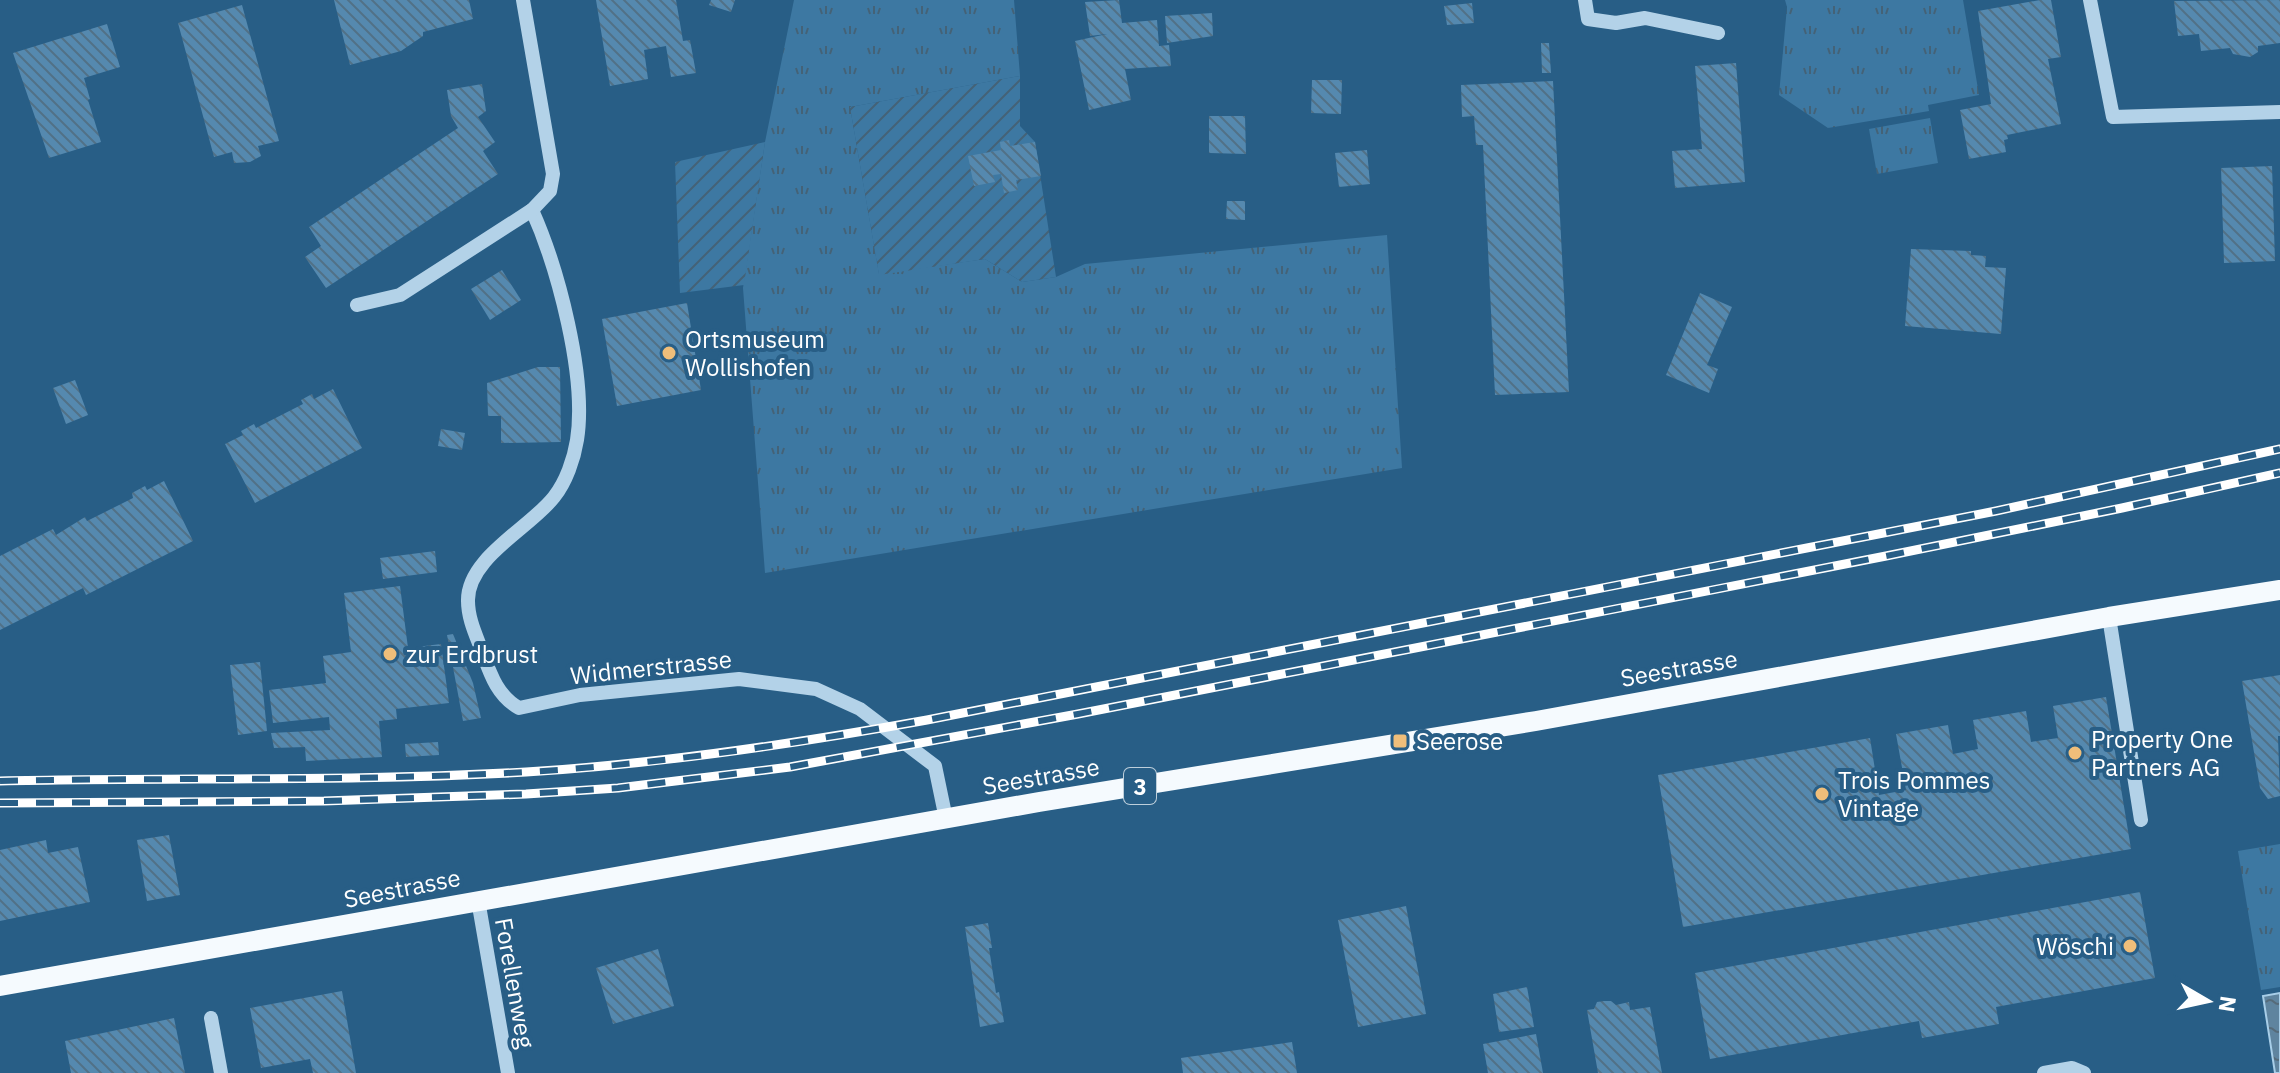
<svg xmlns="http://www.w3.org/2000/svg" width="2280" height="1073" font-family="'IBM Plex Sans',sans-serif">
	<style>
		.grass { fill: url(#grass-tufts) }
		.garden { fill: url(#garden-furrows) }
		.water { fill: url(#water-ripples); stroke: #a8cee8; stroke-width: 2 }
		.building { fill: url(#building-back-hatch) }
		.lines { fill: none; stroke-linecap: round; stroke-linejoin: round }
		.minor { stroke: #b3d2e8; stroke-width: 14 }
		.major { stroke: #f5fafe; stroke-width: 20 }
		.rail-casing { stroke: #fff; stroke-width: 9 }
		.rail { stroke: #285e86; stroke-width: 6; stroke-dasharray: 18; stroke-linecap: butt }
		.poi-dot { fill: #efbe7a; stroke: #285e86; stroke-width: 3 }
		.labels { text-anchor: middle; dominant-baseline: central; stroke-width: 8; stroke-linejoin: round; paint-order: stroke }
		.shield { fill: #285e86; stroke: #becfdb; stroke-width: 2 }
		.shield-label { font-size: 22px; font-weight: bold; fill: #fff }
		.poi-label { font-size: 24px; fill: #fff; stroke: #285e86; text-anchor: start }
		.street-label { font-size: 24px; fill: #fff; stroke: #285e86 }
	</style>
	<defs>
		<pattern id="grass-tufts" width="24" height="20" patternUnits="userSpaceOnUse" patternTransform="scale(2)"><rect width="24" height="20" fill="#3d78a2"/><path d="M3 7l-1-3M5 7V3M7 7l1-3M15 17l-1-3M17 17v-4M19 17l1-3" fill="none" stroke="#446277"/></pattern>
		<pattern id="garden-furrows" width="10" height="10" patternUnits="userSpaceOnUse" patternTransform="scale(2)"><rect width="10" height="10" fill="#3d78a2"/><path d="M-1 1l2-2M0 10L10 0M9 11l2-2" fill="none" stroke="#446277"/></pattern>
		<pattern id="water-ripples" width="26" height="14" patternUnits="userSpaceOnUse" patternTransform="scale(2)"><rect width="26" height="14" fill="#5f849f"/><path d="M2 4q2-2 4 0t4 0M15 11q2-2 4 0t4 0" fill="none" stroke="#566b7a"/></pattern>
		<pattern id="building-back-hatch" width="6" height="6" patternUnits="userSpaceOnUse" patternTransform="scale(2)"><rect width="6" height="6" fill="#5589af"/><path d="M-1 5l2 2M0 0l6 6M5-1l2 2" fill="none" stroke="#517187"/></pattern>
	</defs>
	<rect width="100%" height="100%" fill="#285e86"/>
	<g class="grass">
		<polygon points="794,0 1014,0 1020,76 850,107 879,274 985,259 1022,282 1056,277 1085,264 1387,235 1402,468 765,573 743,288 765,142"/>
		<polygon points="1785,0 1963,0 1979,95 1928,105 1929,111 1828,128 1779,95 1787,7"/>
		<polygon points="1930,118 1938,163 1877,174 1869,129"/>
		<polygon points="2280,844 2280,987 2261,990 2238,851"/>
	</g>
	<g class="garden">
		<polygon points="1020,76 1020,126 1035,142 1056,277 1022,282 985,259 879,275 850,107"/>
		<polygon points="765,142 744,285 680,293 675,162"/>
	</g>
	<polygon class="water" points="2280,993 2280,1073 2275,1073 2263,996"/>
	<g class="building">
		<polygon points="334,0 469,0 473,19 423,32 423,36 401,51 350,65"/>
		<polygon points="596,0 676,0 683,41 690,40 696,73 671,77 666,46 644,50 648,79 610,86"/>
		<polygon points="711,0 735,0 731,12 709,5"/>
		<polygon points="1119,0 1122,23 1157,20 1159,46 1169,45 1171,66 1125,69 1131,100 1089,110 1075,41 1107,34 1090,36 1085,2"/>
		<polygon points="2040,0 2051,0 2061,57 2048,59 2061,124 2007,135 2008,139 2004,140 2006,152 1969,159 1960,110 1991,104 1978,11"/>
		<polygon points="2280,0 2280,43 2258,46 2258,52 2250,57 2233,54 2230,48 2201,51 2199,34 2178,36 2174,1"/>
		<polygon points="1472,3 1474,23 1447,25 1444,6"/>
		<polygon points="242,5 279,141 258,146 261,156 250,162 234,163 232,152 214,157 178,23"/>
		<polygon points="1212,13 1213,36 1167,43 1165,16"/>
		<polygon points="107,24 120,67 84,78 90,99 88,100 101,142 49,158 13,53"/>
		<polygon points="1541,43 1549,43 1551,73 1542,73"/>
		<polygon points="1736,63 1745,182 1675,188 1672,151 1702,149 1695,66"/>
		<polygon points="1312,80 1342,80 1341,114 1311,113"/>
		<polygon points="1553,81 1569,392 1495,395 1483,145 1476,145 1474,116 1462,117 1461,85"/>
		<polygon points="482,84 486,111 478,117 495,142 483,151 498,174 326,288 305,257 321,246 309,227 458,128 451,116 447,90"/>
		<polygon points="1209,116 1245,116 1246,154 1209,153"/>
		<polygon points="1009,140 1010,146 1035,142 1041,176 1016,180 1018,190 1004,193 1001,174 993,175 995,182 974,186 968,156 1001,150 1000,142"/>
		<polygon points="1367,150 1370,184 1339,187 1335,153"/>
		<polygon points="2272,166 2275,261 2224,263 2221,168"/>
		<polygon points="1227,201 1245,201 1245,220 1226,219"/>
		<polygon points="1911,249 1971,251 1971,255 1986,256 1985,267 2006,268 2001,334 1905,326"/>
		<polygon points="502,270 521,300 490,320 471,289"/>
		<polygon points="1700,293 1732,307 1707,365 1718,369 1709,393 1666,375"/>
		<polygon points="687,303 701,390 617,406 602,319"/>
		<polygon points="538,367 560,367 561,442 501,443 501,416 488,416 487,383"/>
		<polygon points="75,380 88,415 66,424 53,388"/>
		<polygon points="333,389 362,448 255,503 225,444 243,435 241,431 254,424 256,428 303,404 301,400 312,394 314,399"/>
		<polygon points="441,429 465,433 462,450 438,446"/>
		<polygon points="164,481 193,541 86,595 83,588 0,630 0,556 53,529 56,535 85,517 87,521 133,498 132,493 145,486 147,490"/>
		<polygon points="435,551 437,572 383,579 380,558"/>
		<polygon points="400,586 408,648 441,644 449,703 396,709 397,719 379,721 382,757 306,761 305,747 274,748 271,733 330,730 329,717 273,723 269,690 326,683 323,656 351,652 344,593"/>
		<polygon points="453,634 473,683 481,718 463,721 447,635"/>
		<polygon points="260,662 267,731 238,735 230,665"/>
		<polygon points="2280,675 2280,736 2278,736 2280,796 2268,799 2260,788 2242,681"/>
		<polygon points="2106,697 2131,849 1683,927 1658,775 1870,738 1879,795 1906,790 1896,734 1948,725 1953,754 1978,749 1973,720 2026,711 2031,742 2058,738 2053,706"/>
		<polygon points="438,742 439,755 406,757 405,744"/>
		<polygon points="169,835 180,895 147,901 137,840"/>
		<polygon points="46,840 48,853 78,847 90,902 0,921 0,850"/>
		<polygon points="2140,892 2155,978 1996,1007 1999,1024 1922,1038 1919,1021 1710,1059 1695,973"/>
		<polygon points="1406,906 1426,1014 1358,1027 1338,920"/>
		<polygon points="988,923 992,948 989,948 996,993 999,992 1004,1022 980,1027 965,927"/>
		<polygon points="658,949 674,1006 613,1024 596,968"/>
		<polygon points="1527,987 1534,1027 1499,1032 1493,994"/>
		<polygon points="342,991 356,1073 313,1073 310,1059 261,1068 250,1008"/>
		<polygon points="1604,1001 1611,1001 1616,1005 1629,1002 1630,1010 1650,1007 1662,1073 1598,1073 1587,1010 1594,1009 1597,1002"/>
		<polygon points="174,1018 185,1073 71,1073 65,1041"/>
		<polygon points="1536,1034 1543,1073 1488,1073 1483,1044"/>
		<polygon points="1292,1042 1297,1073 1183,1073 1181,1058"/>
	</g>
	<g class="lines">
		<g class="minor">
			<polyline points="1585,0 1588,19 1616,23 1645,18 1718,33"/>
			<polyline points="2090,0 2113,117 2280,112"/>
			<path d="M532,210C558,268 587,377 577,440C574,459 566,482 554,497C530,528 467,558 468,601C468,620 477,637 483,654C491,676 498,696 519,708L580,695L739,679L816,689L860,709L935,766L946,819"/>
			<polyline points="357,305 400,295 532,210 550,191 553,174 523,0"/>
			<polyline points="2109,617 2141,820"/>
			<polyline points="478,900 508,1073"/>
			<polyline points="211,1018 221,1073"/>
			<polyline points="2044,1073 2072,1068 2084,1073"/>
		</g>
		<polyline class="major" points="0,986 1039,802 1536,721 2109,617 2280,590"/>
		<g class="rail-casing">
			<g id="rail">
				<path d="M0,781C175,777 351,782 526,772C661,764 794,744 927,720L1996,511L2280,449"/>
				<polyline points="0,803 324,801 526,794 618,788 790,767 1078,714 1886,556 2122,508 2280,473"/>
			</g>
		</g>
		<use href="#rail" class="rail"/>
	</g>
	<g class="poi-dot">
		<circle cx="669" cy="353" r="8"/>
		<circle cx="390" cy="654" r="8"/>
		<rect x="1392" y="733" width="16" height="16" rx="4"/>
		<circle cx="2075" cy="753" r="8"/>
		<circle cx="1822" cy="794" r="8"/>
		<circle cx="2130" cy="946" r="8"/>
	</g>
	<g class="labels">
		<rect class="shield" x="1124" y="768" width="32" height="36" rx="6"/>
		<g class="shield-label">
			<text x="1140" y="786">3</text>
		</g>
		<g class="poi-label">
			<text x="685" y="339">Ortsmuseum<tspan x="685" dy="28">Wollishofen</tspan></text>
			<text x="406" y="654">zur Erdbrust</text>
			<text x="2091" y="739">Property One<tspan x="2091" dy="28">Partners AG</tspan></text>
			<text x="1416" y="741">Seerose</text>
			<text x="1838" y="780">Trois Pommes<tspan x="1838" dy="28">Vintage</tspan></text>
			<text x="2114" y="946" text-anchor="end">Wöschi</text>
		</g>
		<g class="street-label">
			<text transform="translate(651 667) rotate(-6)">Widmerstrasse</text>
			<text transform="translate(1679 668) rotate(-10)">Seestrasse</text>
			<text transform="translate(1041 776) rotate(-10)">Seestrasse</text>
			<text transform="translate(402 888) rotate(-11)">Seestrasse</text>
			<text transform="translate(515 983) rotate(80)">Forellenweg</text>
		</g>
	</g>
	<g transform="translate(2208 1001) rotate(99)" stroke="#285e86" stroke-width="6" paint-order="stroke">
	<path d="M0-6L14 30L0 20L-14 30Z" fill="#ffffff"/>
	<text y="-12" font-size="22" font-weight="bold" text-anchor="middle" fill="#ffffff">N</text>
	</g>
</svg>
